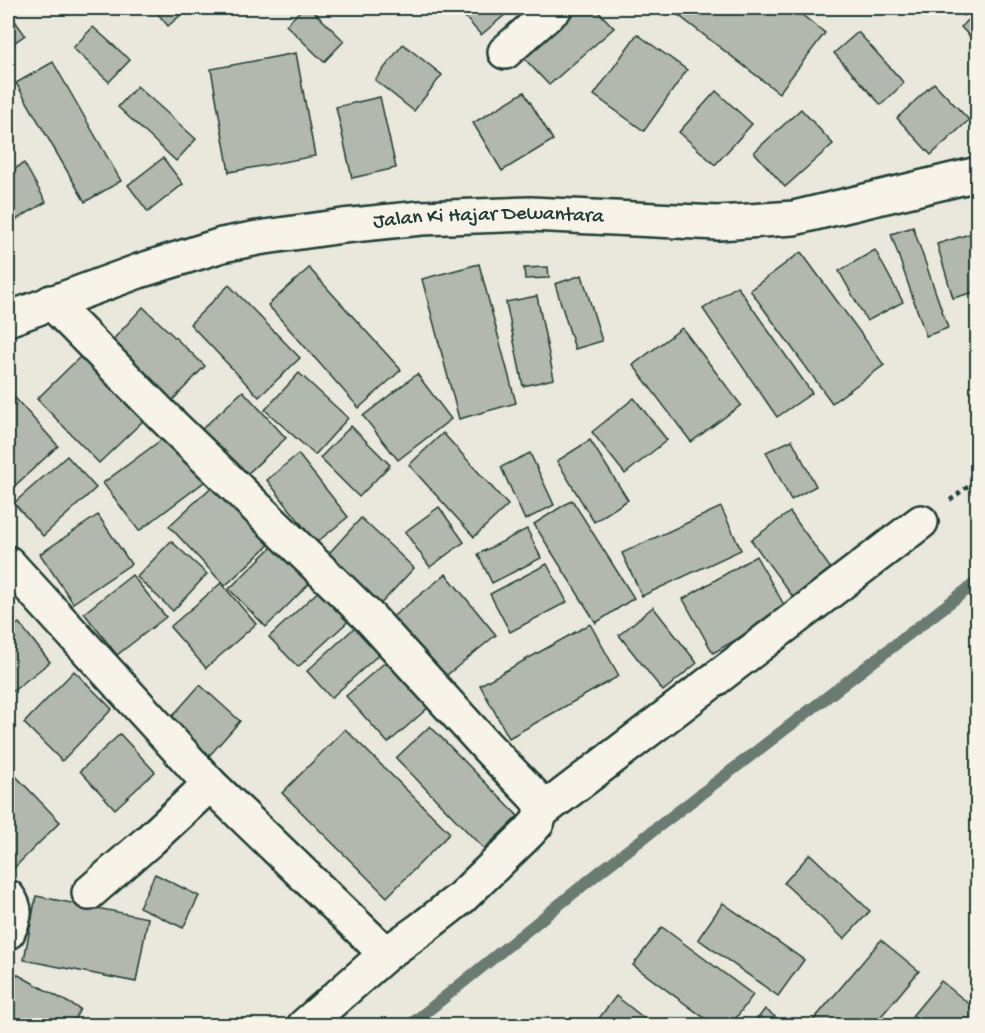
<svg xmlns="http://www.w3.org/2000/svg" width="985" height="1033" font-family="'Gochi Hand',sans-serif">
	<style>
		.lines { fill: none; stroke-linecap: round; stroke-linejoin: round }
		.stream { stroke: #6a7c72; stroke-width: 12 }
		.building { fill: #b2b8ae; stroke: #1f3d34; stroke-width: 1.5 }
		.street-casing { stroke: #1f3d34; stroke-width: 38 }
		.secondary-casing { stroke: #1f3d34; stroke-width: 38 }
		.path { stroke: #1f3d34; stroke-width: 4; stroke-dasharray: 4.5 4.5; stroke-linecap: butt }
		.street { stroke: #f7f3e8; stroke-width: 33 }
		.secondary { stroke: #f7f3e8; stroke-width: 33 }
		.labels { text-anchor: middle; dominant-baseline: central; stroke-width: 6; stroke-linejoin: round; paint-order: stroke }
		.street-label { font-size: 21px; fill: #1f3d34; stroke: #f7f3e8 }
	</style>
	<rect width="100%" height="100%" fill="#eae8dd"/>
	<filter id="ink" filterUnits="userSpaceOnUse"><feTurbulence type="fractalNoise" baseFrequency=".0167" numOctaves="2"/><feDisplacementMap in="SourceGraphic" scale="12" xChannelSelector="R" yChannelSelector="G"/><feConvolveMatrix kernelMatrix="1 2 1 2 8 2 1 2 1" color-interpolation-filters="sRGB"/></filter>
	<g filter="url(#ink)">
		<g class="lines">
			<polyline class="stream" points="409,1026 602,870 978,581"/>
		</g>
		<g class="building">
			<polygon points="153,8 189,8 168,26"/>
			<polygon points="303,8 310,8 344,41 324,62 286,25"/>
			<polygon points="457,8 513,8 481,35"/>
			<polygon points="577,8 595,8 614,28 549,85 522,56"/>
			<polygon points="669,8 793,8 825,33 779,93"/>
			<polygon points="956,8 973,8 964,16"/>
			<polygon points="8,11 25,35 8,47"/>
			<polygon points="978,11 978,45 961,27"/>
			<polygon points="93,27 130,60 109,82 73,48"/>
			<polygon points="858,32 904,83 881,105 834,53"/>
			<polygon points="637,34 687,70 644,131 594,95"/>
			<polygon points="403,44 442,75 414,111 375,80"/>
			<polygon points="296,53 315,156 229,172 211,69"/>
			<polygon points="53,62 121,181 85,202 16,83"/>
			<polygon points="934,83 969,120 931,155 897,118"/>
			<polygon points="137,86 196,139 176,161 118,107"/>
			<polygon points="716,91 752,124 715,165 679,132"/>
			<polygon points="524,92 553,140 502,171 473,123"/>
			<polygon points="380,97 396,168 352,178 336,107"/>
			<polygon points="801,109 833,144 785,187 754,152"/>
			<polygon points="163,158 183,184 148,212 128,185"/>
			<polygon points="24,163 46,202 14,221 8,210 8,173"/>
			<polygon points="913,227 948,328 926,336 891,234"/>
			<polygon points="976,232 978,236 978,291 953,298 937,244"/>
			<polygon points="875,250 903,302 867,321 839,271"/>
			<polygon points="801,252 884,365 832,403 750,290"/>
			<polygon points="479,264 516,403 459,419 422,279"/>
			<polygon points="548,267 549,278 525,279 524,268"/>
			<polygon points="309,268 401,370 359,408 268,305"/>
			<polygon points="582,275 602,341 575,349 555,284"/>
			<polygon points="229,285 300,358 259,397 190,324"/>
			<polygon points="737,286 812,393 777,417 703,309"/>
			<polygon points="537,296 554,379 523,386 506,302"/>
			<polygon points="143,307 205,366 168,405 106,347"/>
			<polygon points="682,328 741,405 691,442 633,365"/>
			<polygon points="81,356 144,420 99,463 37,399"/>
			<polygon points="299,373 348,418 315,455 265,410"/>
			<polygon points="417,374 451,419 398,460 363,416"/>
			<polygon points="8,390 58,446 8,492"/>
			<polygon points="243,391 286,438 245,476 202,429"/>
			<polygon points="634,398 667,440 625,474 592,432"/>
			<polygon points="351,426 390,465 359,497 320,458"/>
			<polygon points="172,432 208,479 139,531 103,483"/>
			<polygon points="443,433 508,505 474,537 409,465"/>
			<polygon points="590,440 628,500 594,522 557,461"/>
			<polygon points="792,440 816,486 791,500 766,452"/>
			<polygon points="530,453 554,505 525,520 501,467"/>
			<polygon points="298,454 348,517 316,543 267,480"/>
			<polygon points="67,456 96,488 43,536 14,503"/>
			<polygon points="218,481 273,541 225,586 169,526"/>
			<polygon points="572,500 634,598 596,623 534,524"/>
			<polygon points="439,507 464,542 430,567 405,532"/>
			<polygon points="721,507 741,550 642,596 622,553"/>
			<polygon points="790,512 834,573 796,601 751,540"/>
			<polygon points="98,515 131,564 73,603 40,554"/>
			<polygon points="361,518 414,568 374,611 321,562"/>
			<polygon points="527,529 541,558 492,583 478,554"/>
			<polygon points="279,540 316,577 266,627 229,589"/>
			<polygon points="171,541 207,574 173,611 137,577"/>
			<polygon points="756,556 787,610 713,653 683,599"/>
			<polygon points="547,564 567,602 510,632 490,594"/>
			<polygon points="446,574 496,635 436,684 386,622"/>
			<polygon points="132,575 166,617 117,655 84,613"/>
			<polygon points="221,583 256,624 206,668 170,627"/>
			<polygon points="325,585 354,616 298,667 269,637"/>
			<polygon points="653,607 697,663 663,691 619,635"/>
			<polygon points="363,620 387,647 331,698 307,671"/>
			<polygon points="19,623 50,662 8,695 8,631"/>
			<polygon points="590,624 619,676 509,738 480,685"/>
			<polygon points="396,653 437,700 388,743 346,696"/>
			<polygon points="74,671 112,709 62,761 24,723"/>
			<polygon points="200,685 240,721 209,756 168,721"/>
			<polygon points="430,726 518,816 484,849 396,758"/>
			<polygon points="345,729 450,833 387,897 282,793"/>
			<polygon points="120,734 155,772 115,809 80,771"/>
			<polygon points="8,768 60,822 8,874"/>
			<polygon points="810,854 870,911 844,939 784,883"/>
			<polygon points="155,874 199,896 183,928 139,907"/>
			<polygon points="36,896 148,918 136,982 24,960"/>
			<polygon points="723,903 804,960 778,996 698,939"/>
			<polygon points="662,927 753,995 730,1026 715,1026 633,965"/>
			<polygon points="881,940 919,971 873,1026 815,1026 811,1023"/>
			<polygon points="978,940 978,955 971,951"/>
			<polygon points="11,971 80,1009 71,1026 8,1026 8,978"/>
			<polygon points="941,981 978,1011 978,1026 923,1026 912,1016"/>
			<polygon points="616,996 654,1026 593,1026"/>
			<polygon points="765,1009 787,1026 752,1026"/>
		</g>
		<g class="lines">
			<g class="street-casing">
				<g id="street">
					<polyline points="505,52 555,8"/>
					<polyline points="51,302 168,421 371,619 487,747 538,800 541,812 537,823 528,833 461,898 420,930 386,954 304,1026"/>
					<polyline points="8,563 210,784 386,954"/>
					<polyline points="541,812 921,522"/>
					<polyline points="89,893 150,840 210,784"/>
					<path d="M8,897C18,910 14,918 8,932"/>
				</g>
			</g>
			<g class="secondary-casing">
				<g id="secondary">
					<path id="s1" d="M8,319L139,271L222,245L258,238L343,226L421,218L530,214L718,223L794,218L978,174"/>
				</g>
			</g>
			<polyline class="path" points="950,500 978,479"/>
			<use href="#street" class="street"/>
			<use href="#secondary" class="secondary"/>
		</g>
	</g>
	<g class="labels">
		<g class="street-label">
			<text stroke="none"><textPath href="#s1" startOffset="495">Jalan Ki Hajar Dewantara</textPath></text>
		</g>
	</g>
	<rect width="985" height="1033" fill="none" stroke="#f7f3e8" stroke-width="30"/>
	<rect x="15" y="15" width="955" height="1003" fill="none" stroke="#1f3d34" stroke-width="2" filter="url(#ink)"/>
</svg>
